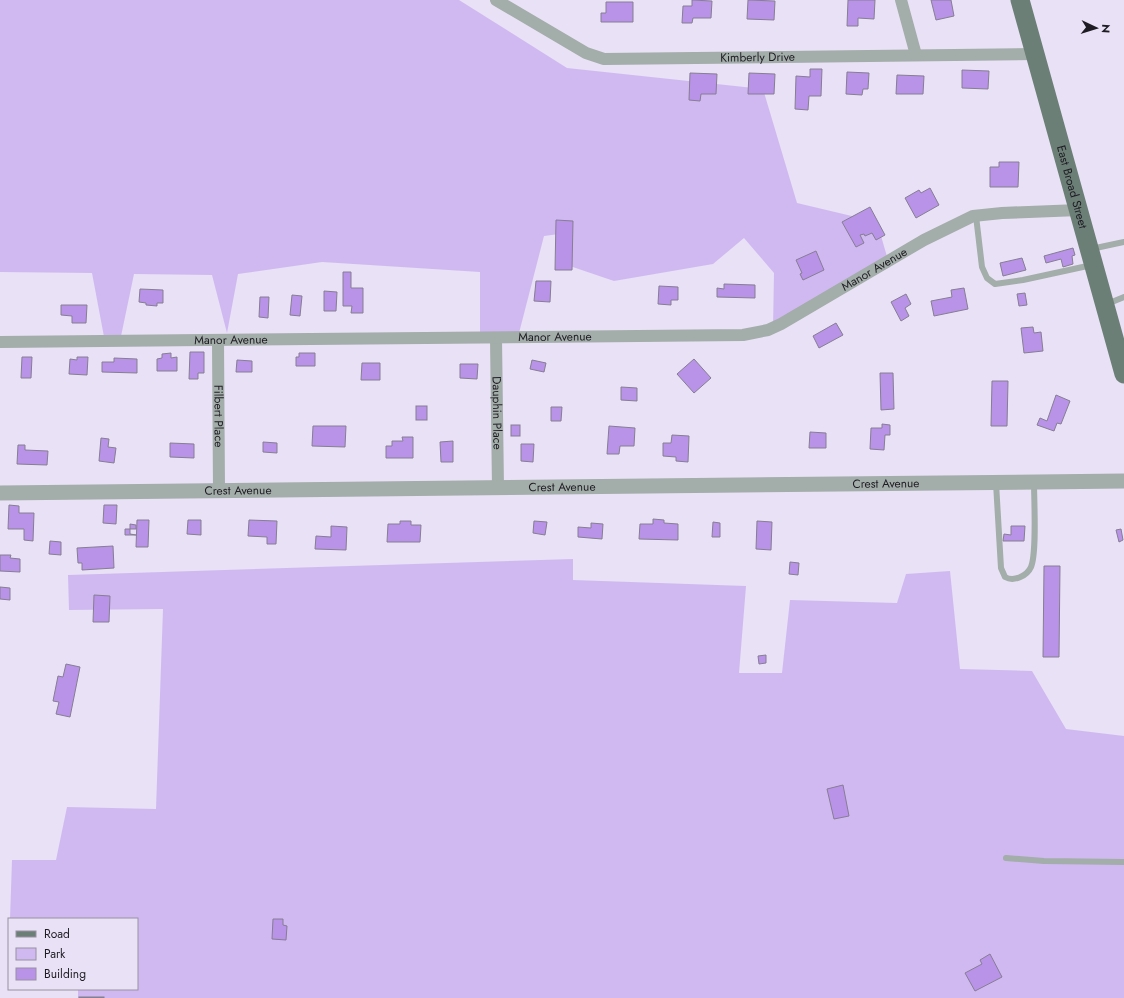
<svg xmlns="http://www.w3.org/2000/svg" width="1124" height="998" font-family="Jost,sans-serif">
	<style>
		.green { fill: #d0b9f1 }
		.building { fill: #b893e8; stroke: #867e91 }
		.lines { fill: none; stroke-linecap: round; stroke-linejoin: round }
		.service { stroke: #a3ada9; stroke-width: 6 }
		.minor { stroke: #a3ada9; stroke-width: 12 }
		.tertiary { stroke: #a3ada9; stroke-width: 15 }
		.primary { stroke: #6c7f77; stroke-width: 19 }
		.labels { text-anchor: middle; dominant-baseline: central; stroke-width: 3; stroke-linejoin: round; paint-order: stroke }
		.street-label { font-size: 12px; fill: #1e1b22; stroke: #e9e1f5 }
	</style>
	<rect width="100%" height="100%" fill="#e9e1f5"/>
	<g class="green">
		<polygon points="0,0 459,0 567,68 763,89 797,203 877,222 890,267 773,328 774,273 744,238 713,264 614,281 561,263 559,234 544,236 518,337 480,337 480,272 322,262 238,274 227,333 212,275 134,274 120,341 105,342 92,273 0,272"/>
		<polygon points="573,559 573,580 746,586 739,673 782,673 790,600 897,603 906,574 950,571 960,669 1032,671 1066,729 1124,736 1124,998 78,998 78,989 137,989 137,919 10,919 12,860 56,860 67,807 156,809 163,609 69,610 68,575"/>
	</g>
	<g class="building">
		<polygon points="692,0 712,1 711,18 693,18 692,23 682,23 683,6 692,6"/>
		<polygon points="748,0 775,1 774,20 747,19"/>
		<polygon points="848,0 875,0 874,19 858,18 858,26 847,26"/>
		<polygon points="931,0 951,0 954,16 936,20"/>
		<polygon points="606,2 633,2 633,22 601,22 601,13 606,13"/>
		<polygon points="810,69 822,69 821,96 809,96 808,110 795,109 796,76 810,77"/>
		<polygon points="962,70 989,71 988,89 962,88"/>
		<polygon points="847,72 869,73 868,89 863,89 862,95 846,94"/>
		<polygon points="690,73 717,74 716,94 701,94 700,101 689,100"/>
		<polygon points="749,73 775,74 774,94 748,94"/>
		<polygon points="897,75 924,76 923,94 896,94"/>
		<polygon points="999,162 1019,162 1018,187 990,187 990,167 999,167"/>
		<polygon points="930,188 939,205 916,218 905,198 919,190 921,193"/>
		<polygon points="870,207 885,235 876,240 872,233 865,236 864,234 860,235 864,243 856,247 842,222"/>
		<polygon points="556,220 573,221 572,270 555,270"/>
		<polygon points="1073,248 1075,255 1072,256 1073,264 1063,267 1061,259 1046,263 1044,256"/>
		<polygon points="816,251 824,270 803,280 800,274 802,273 796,260"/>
		<polygon points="1022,258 1026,270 1003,276 1000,263"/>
		<polygon points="343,272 351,272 351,288 363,288 363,313 351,313 352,306 343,306"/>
		<polygon points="536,281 551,281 550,302 534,301"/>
		<polygon points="724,284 755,285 755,298 717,297 717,288 724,289"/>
		<polygon points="659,286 678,287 678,300 671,300 671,305 658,304"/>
		<polygon points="964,288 968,309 934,316 931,301 952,297 951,290"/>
		<polygon points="140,289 163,290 163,303 157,303 157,306 146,305 146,303 139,302"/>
		<polygon points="324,291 337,292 336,311 324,311"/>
		<polygon points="1025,293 1027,305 1019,306 1017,294"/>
		<polygon points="906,294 911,304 905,308 909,316 901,321 891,302"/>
		<polygon points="292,295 302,296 300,316 290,315"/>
		<polygon points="260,297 269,297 268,318 259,317"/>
		<polygon points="61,305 87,305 86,323 72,323 72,316 61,315"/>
		<polygon points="836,323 843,335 819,348 813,336"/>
		<polygon points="1033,327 1034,333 1041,332 1043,351 1024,353 1021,328"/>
		<polygon points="190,352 204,352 204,373 198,373 198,379 189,379"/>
		<polygon points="171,353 171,358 177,357 177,371 157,371 157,359 162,358 162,354"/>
		<polygon points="299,353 315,353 315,366 296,366 296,357 299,357"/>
		<polygon points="22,357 32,357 31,378 21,378"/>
		<polygon points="77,357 88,357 87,375 69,374 70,359 77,360"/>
		<polygon points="114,358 137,359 137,373 102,372 102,362 114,362"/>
		<polygon points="694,359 711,378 694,393 677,374"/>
		<polygon points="237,360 252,361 252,372 236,372"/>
		<polygon points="532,360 546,363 544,372 530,369"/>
		<polygon points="362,363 380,363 380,380 361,380"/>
		<polygon points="460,364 478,364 477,379 460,378"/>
		<polygon points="880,373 893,373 894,409 881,410"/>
		<polygon points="992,381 1008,381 1007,426 991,426"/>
		<polygon points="621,387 637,388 637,401 621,400"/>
		<polygon points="1056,395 1070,401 1061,424 1057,423 1054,431 1037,425 1040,418 1047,421"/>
		<rect x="416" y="406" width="11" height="14"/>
		<polygon points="551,407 562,407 561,421 551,421"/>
		<polygon points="882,424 890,425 890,435 885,435 884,450 870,449 871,428 882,428"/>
		<rect x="511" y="425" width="9" height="11"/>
		<polygon points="313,426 346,426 345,447 312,446"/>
		<polygon points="609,426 635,428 634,446 620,446 619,454 607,454"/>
		<polygon points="810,432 826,433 826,448 809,448"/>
		<polygon points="672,435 689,436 688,462 676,461 676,457 663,456 663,443 671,443"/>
		<polygon points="402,437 413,437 413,458 386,458 386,446 392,446 392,441 403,441"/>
		<polygon points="101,438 109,439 108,447 116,448 114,463 99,461"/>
		<polygon points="453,441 453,462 441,462 440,442"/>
		<polygon points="263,442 277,443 277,453 263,452"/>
		<polygon points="170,443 194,444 194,458 170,457"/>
		<polygon points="521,444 534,444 533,462 521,461"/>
		<polygon points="18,445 25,445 25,450 48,451 47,465 17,464"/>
		<polygon points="9,505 19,506 19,513 34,513 33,541 24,540 24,529 8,529"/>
		<polygon points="104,505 117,505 116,524 103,523"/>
		<polygon points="653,519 664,520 664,523 678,524 678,540 639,539 640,524 653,524"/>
		<polygon points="137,520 149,520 148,547 136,547"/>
		<polygon points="188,520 201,520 201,535 187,534"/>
		<polygon points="249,520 277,521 276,544 267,544 267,537 248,536"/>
		<polygon points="400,521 411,521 411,525 421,525 420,542 387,542 388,524 400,524"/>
		<polygon points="534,521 547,522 545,535 533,533"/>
		<polygon points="757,521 772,522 771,550 756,549"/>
		<polygon points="713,522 720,523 720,537 712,537"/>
		<polygon points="591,523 603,524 602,539 578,537 578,527 591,528"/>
		<polygon points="130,524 136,525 136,529 130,529 130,534 136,535 125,535 125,529 130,529"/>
		<polygon points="331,526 347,527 346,550 315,549 316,536 331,537"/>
		<polygon points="1011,526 1025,526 1024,541 1003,541 1004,534 1011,535"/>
		<polygon points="1121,529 1123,540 1119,542 1116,530"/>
		<polygon points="50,541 61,542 61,555 49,554"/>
		<polygon points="113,546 114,568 82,570 82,563 78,563 77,548"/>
		<polygon points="0,555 11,555 10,558 20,559 20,572 0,571"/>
		<polygon points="790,562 799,563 798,575 789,574"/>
		<polygon points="1044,566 1060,566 1059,657 1043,657"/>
		<polygon points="0,587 10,588 10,600 0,599"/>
		<polygon points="94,595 110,596 109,622 93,622"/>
		<polygon points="766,655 766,663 759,664 758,656"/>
		<polygon points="66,664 80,667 70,717 56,714 59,702 53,701 58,676 63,677"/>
		<polygon points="843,785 849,816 834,819 827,789"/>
		<polygon points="273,919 283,919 283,925 287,926 286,940 272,939"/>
		<polygon points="990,954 1002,977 975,991 965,973 982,964 980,960"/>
		<rect x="79" y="997" width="25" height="1"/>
	</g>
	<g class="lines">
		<g class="service">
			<polyline points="976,216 982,267 987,278 995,284 1023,280 1092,265"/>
			<polyline points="1091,249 1124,242"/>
			<polyline points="1107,304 1124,297"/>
			<path d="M996,483L1001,568L1005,577C1014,582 1027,576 1031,567C1037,553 1034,500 1034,482"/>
			<polyline points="1006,858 1044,861 1124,862"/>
		</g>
		<g class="minor">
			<path id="s1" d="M496,0L586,53L604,59L1035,54"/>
			<polyline points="901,0 916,55"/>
			<path id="s2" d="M496,338L498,489"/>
			<path id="s3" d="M218,341L219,491"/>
			<path id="s4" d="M0,342L743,335L768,330L781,324L924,240L973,216L1002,213L1079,210"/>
		</g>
		<path class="tertiary" id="s5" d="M0,493L1124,481"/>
		<path class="primary" id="s6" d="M1020,0L1124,374"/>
	</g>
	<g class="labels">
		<g class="street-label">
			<text stroke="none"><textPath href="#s1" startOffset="277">Kimberly Drive</textPath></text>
			<text stroke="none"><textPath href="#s6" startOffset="194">East Broad Street</textPath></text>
			<text stroke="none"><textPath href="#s4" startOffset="891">Manor Avenue</textPath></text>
			<text stroke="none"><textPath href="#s4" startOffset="555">Manor Avenue</textPath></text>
			<text stroke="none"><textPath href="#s4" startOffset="231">Manor Avenue</textPath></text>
			<text stroke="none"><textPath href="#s2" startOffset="75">Dauphin Place</textPath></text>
			<text stroke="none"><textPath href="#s3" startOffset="75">Filbert Place</textPath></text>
			<text stroke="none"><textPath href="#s5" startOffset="886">Crest Avenue</textPath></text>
			<text stroke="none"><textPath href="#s5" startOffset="562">Crest Avenue</textPath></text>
			<text stroke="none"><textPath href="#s5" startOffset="238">Crest Avenue</textPath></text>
		</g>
	</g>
	<rect x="8" y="918" width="130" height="72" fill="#e9e1f5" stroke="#9892a1"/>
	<rect x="16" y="931" width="20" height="6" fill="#6c7f77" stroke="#9892a1"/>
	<text x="44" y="938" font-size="12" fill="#1e1b22">Road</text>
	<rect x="16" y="948" width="20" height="12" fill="#d0b9f1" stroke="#9892a1"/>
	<text x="44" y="958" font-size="12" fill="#1e1b22">Park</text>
	<rect x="16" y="968" width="20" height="12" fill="#b893e8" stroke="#9892a1"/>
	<text x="44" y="978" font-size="12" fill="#1e1b22">Building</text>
	<g transform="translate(1096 28) rotate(94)" stroke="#e9e1f5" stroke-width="3" paint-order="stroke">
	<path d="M0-3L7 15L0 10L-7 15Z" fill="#1e1b22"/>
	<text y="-6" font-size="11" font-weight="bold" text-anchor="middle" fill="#1e1b22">N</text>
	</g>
</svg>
